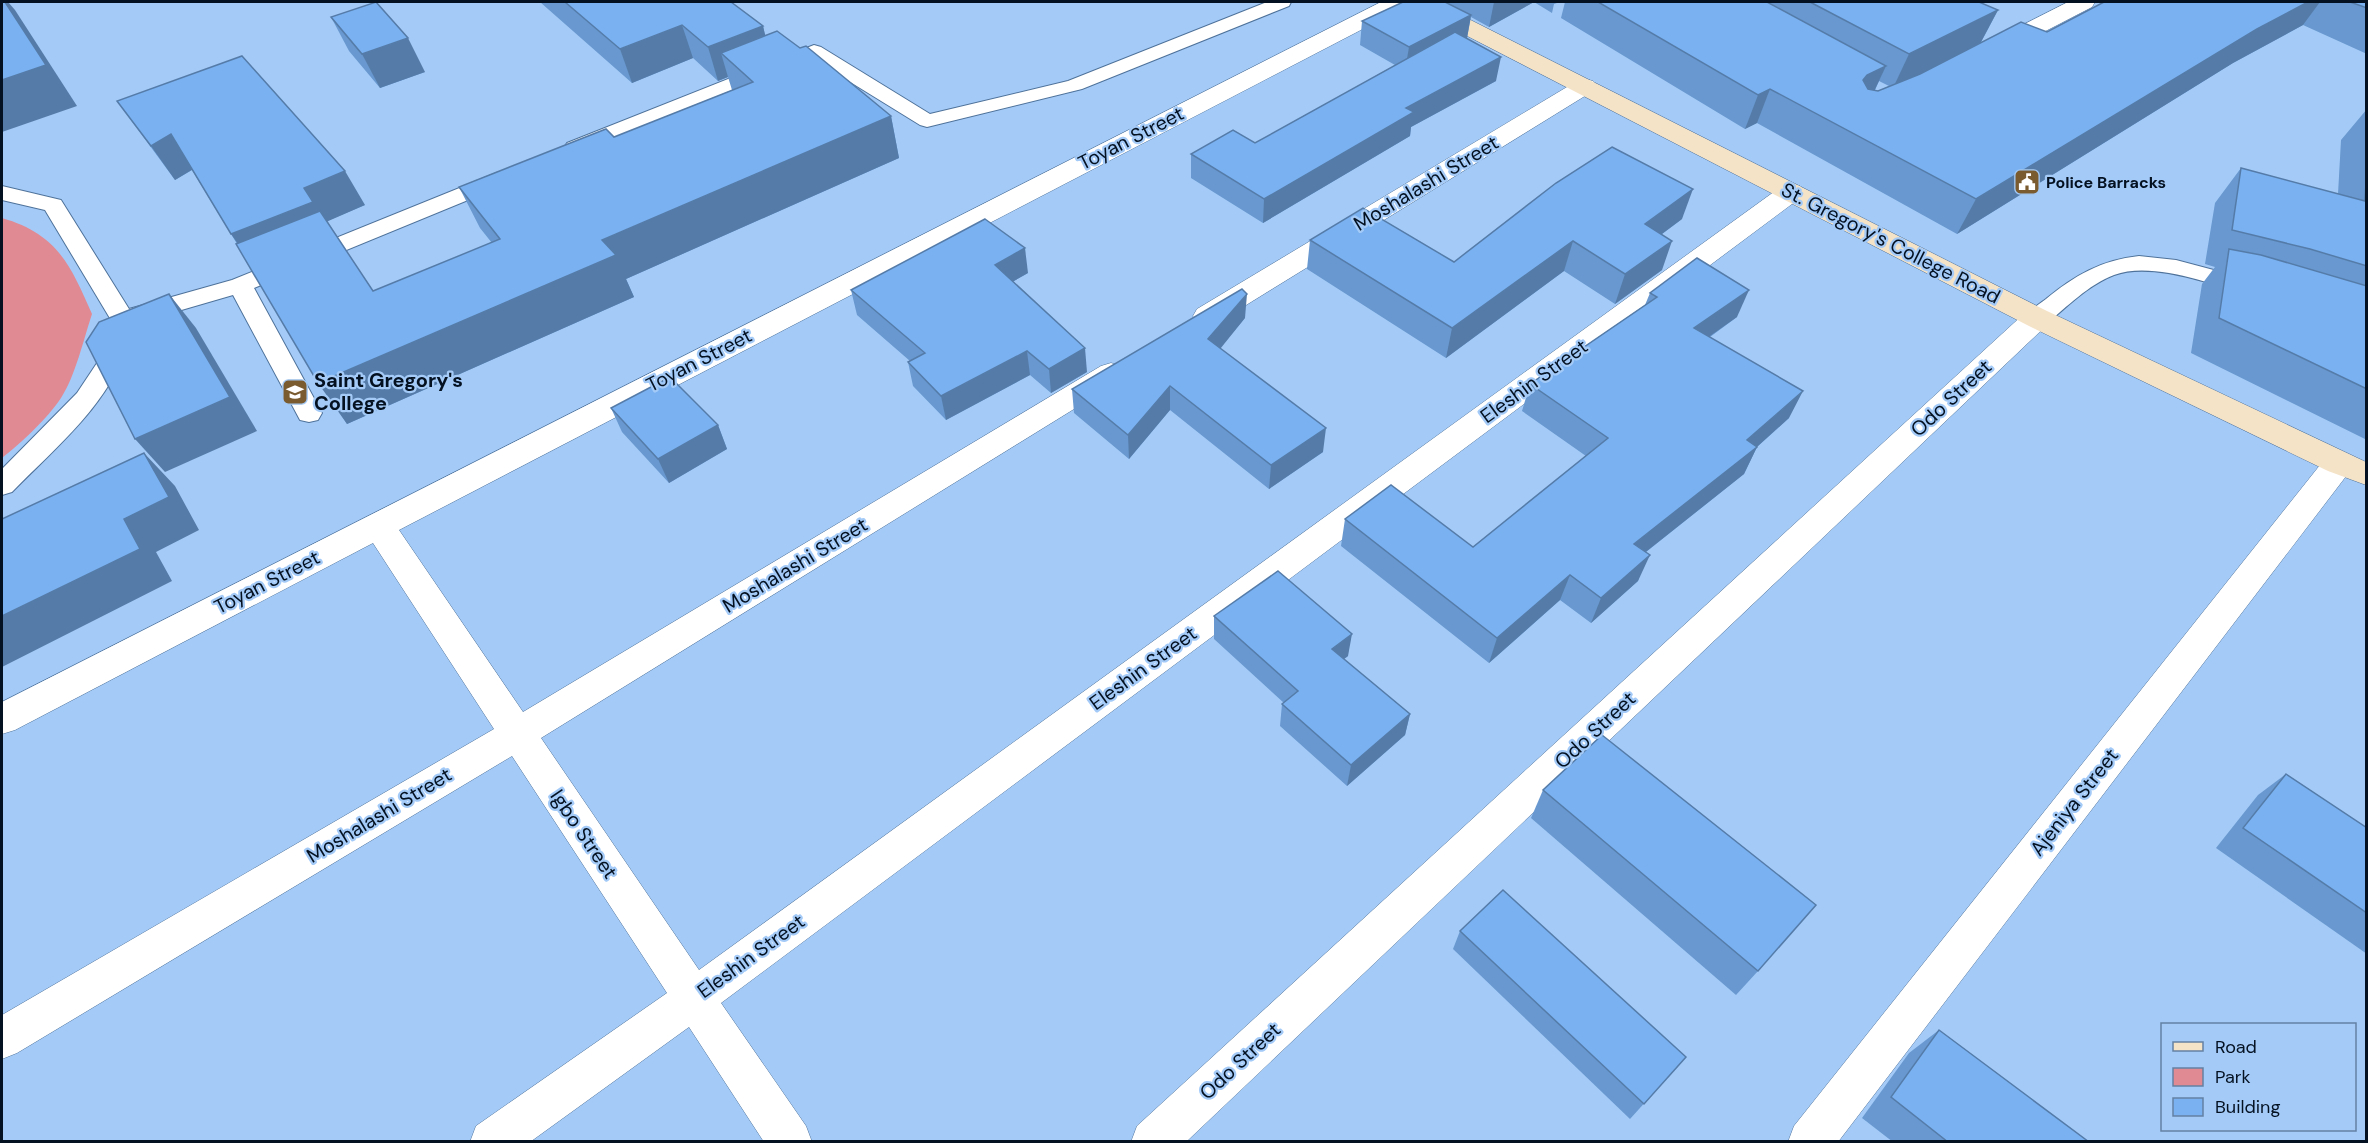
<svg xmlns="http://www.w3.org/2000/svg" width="2368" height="1143" font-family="'DM Sans',sans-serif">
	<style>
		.green { fill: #e08a94 }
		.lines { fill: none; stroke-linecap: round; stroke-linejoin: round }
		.lane-casing { stroke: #4e729a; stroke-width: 2 }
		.street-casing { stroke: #4e729a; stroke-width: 1 }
		.secondary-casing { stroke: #4e729a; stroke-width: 1 }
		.lane { fill: #fff; fill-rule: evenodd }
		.street { fill: #fff; fill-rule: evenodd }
		.secondary { fill: #f5e3c8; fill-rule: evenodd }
		.wall { fill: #6898cf; fill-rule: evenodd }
		.shaded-wall { fill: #557ca9 }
		.building { fill: #79b1f1; stroke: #557ca9; stroke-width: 1.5 }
		.labels { text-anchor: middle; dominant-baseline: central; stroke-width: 4.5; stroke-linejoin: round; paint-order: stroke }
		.far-poi-label { font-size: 16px; font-weight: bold; fill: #041121; stroke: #a4cbf8; text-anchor: start }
		.street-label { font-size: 20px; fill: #041121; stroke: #a4cbf8 }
		.poi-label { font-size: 20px; font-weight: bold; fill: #041121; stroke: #a4cbf8; text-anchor: start }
	</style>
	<rect width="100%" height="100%" fill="#a4cbf8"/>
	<path class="green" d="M2,218C57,234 70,264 92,314C84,338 75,377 61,398C47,419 21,443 2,458Z"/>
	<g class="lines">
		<g class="lane-casing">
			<g id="lane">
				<polygon points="1267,2 1291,2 1289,6 1082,89 927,127 920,125 813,59 583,153 575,154 567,153 564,148 567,143 814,45 821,47 930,114 1068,81"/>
				<polygon points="499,172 507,174 510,179 507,184 254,288 322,413 318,420 309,422 300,420 233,295 123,327 114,325 45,210 2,200 2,186 61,200 129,309 232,280"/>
				<path d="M2139,256L2176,260L2255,281L2259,286L2255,291L2247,294C2210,284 2152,261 2114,275C2088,285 2067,307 2046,324L2037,326L2028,324L2025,318C2030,310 2038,305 2046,299C2074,276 2101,260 2139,256Z"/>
				<path d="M118,331L127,333L130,339C110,404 58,445 12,492L2,495V469L77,393L99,360L109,333Z"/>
			</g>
		</g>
		<g class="street-casing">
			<g id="street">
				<polygon points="1381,2 1408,2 1405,7 399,530 523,712 1101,366 1111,363 1121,366 1126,373 1121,380 541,738 699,970 1782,186 1791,184 1800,186 1804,192 1800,198 721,1003 806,1126 812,1142 764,1142 689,1027 530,1142 470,1142 476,1126 667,993 512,756 17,1053 2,1059 2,1015 494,729 373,543 15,730 2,734 2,702"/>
				<polygon points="2068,2 2095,2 2092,7 2003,53 1995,55 1987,53 1984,48 1987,43"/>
				<polygon points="1585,79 1593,81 1597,86 1593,91 1217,323 1207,325 1197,323 1193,316 1197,309 1577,81"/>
				<polygon points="2037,309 2047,311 2051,318 2047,325 1186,1142 1131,1142 1137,1126 2027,311"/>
				<polygon points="2339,452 2350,455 2354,463 2350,471 1838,1142 1788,1142 1794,1126 2328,455"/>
			</g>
		</g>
		<g class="secondary-casing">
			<polygon id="secondary" points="1408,2 1435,2 2047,311 2366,462 2366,485 2328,471 2027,325 1411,7"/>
		</g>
		<use href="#lane" class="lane"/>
		<use href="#street" class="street"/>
		<use href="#secondary" class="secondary"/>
	</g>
	<g class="wall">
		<polygon points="540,2 731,2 763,26 765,36 891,116 899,158 626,279 634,297 347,424 231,234 192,170 175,180 117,101 365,205 327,221 373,291 492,243 480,228 459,187 614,137 732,90 728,77 718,81 693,58 632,83"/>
		<polygon points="1403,2 1560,2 1554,4 1552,13 1534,2 1489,27 1471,17 1467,38 1496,81 1411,127 1410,136 1263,223 1191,178 1191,154 1255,143 1395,65 1360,45 1362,21"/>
		<path d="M1565,2H1979L1998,10L1981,42L2047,32L2104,2H2367V54L2303,25L2233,63L1957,234L1757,123L1745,129L1561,18ZM1879,81L1889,86L1878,91L1875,90Z"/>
		<polygon points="331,17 425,72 380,88 349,51"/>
		<polygon points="2367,109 2367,440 2191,353 2202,284 2215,267 2205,264 2215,203 2241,168 2338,194 2341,140"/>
		<polygon points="1682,219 1662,234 1662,270 1615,304 1564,271 1446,358 1307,269 1310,240 1454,262"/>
		<polygon points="1028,273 1012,282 1087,372 1051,393 1030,375 946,420 913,386 908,362 910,361 857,315 851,290"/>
		<polygon points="1650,293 1737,317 1710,337 1789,418 1757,447 1744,474 1646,552 1638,581 1591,623 1560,600 1489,663 1341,546 1345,519 1473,547 1586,456 1522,411 1530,384 1645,305"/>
		<polygon points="1245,318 1220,348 1323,452 1269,489 1170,410 1129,459 1074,413 1072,389"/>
		<polygon points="611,408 718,425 727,449 669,483 622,432"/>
		<polygon points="1214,616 1348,656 1344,659 1410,714 1405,735 1347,786 1280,726 1282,704 1284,703 1214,639"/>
		<polygon points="2286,774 2367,828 2367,954 2216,848 2258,795"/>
		<polygon points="1543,790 1758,971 1736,995 1531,818"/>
		<polygon points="1460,931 1686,1057 1630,1119 1453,949"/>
		<polygon points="1939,1030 2089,1142 1893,1142 1862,1118 1909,1053"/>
	</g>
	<g class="shaded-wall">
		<polygon points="5,2 8,2 15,10 77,106 2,132 2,80"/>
		<polygon points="1494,2 1534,2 1489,27"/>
		<polygon points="2308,2 2320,2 2303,25 2233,63 1957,234 1976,199 2257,29"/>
		<polygon points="1998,10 1980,44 1893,88 1909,54"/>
		<polygon points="1471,15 1467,38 1405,71 1409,47"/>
		<polygon points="682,25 693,58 632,83 620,49"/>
		<polygon points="763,26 771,59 721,53 728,77 718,81 708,47"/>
		<polygon points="408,38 425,72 380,88 362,54"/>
		<polygon points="1501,57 1496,81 1411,127 1410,136 1263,223 1264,199 1406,108"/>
		<polygon points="1886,66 1870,100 1863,80 1867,75"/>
		<polygon points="1770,89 1757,123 1745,129 1758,95"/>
		<polygon points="891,116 899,158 626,279 634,297 347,424 318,383 602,240"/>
		<polygon points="171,134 195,168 175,180 151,146"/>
		<polygon points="345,171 365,205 326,222 255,268 231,234 304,188"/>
		<polygon points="1693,189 1682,219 1635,254 1645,224"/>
		<polygon points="1573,241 1564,271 1446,358 1452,328"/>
		<polygon points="1672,241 1662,270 1615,304 1625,274"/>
		<polygon points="1025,248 1028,273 998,290 995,265"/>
		<polygon points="1749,290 1737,317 1683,355 1694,328"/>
		<polygon points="169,294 196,328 257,431 165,472 135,439"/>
		<polygon points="1247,294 1245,318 1208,364 1208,339"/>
		<polygon points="1085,348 1087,372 1051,393 1049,369"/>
		<polygon points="1027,351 1030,375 946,420 941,396"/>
		<polygon points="1170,386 1170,410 1129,459 1128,435"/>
		<polygon points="1803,391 1789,418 1748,455 1757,447 1744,474 1623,570 1634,544 1747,440"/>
		<polygon points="718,425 727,449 669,483 658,459"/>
		<polygon points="1326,428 1323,452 1269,489 1271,465"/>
		<polygon points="144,453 175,486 199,530 156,552 172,581 2,667 2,616 124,519"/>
		<polygon points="1650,555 1638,581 1591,623 1601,598"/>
		<polygon points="1570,575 1560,600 1489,663 1497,638"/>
		<polygon points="1352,634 1348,656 1328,671 1332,649"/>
		<polygon points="1410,714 1405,735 1347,786 1351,765"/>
	</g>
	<g class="building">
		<polygon points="2,2 5,2 46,65 2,80"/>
		<polygon points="376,2 408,38 362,54 331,17"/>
		<polygon points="565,2 731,2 763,26 708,47 682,25 620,49"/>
		<polygon points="1403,2 1445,2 1471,15 1409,47 1362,21"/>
		<polygon points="1598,2 1767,2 1886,66 1867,75 1863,80 1868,89 1878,91 1920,74 2021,22 2047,32 2104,2 2308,2 2257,29 1976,199 1770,89 1758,95"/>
		<polygon points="1810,2 1979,2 1998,10 1909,54"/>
		<polygon points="2350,2 2367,2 2367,8"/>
		<polygon points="777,31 800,48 806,46 891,116 602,240 616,255 318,383 236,244 320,211 373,291 500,239 459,187 606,129 614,137 753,82 721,53"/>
		<polygon points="1455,32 1501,57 1406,108 1414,112 1264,199 1191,154 1233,130 1255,143"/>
		<polygon points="242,56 345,171 304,188 313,202 231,234 171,134 151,146 117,101"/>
		<polygon points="1612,147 1693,189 1645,224 1672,241 1625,274 1573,241 1452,328 1310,240 1363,208 1454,262 1556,183"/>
		<polygon points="2367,166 2367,266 2310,249 2232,230 2241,168 2365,201"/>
		<polygon points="985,219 1025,248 995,265 1085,348 1049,369 1027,351 941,396 908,362 925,353 851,290"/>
		<polygon points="2229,249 2261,255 2367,286 2367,389 2219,318"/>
		<polygon points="1697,258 1749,290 1694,328 1803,391 1747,440 1757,447 1634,544 1650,555 1601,598 1570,575 1497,638 1345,519 1391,485 1473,547 1608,438 1530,384 1657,297 1650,293"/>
		<polygon points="1242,289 1247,294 1208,339 1326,428 1271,465 1170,386 1128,435 1072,389"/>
		<polygon points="169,294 230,397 135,439 86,342 99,322"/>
		<polygon points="670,377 718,425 658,459 611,408"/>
		<polygon points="144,453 169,497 124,519 140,549 2,616 2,519"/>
		<polygon points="1278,571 1352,634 1332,649 1410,714 1351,765 1282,704 1298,691 1214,616"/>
		<polygon points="1602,735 1816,905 1758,971 1543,790"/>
		<polygon points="2286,774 2367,828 2367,913 2243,828"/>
		<polygon points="1503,890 1686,1057 1644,1104 1460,931"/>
		<polygon points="1939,1030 2089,1142 1948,1142 1891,1097"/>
	</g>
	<defs>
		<g id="civic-square" transform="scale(1.35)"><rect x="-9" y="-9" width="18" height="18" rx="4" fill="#7a5b30" stroke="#a4cbf8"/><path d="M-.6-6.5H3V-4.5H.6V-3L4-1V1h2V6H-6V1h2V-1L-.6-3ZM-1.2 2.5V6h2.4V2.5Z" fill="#fff"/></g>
		<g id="university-square" transform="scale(1.35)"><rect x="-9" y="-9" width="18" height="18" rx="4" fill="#7a5b30" stroke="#a4cbf8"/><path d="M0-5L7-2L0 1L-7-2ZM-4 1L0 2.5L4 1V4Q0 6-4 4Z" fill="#fff"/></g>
	</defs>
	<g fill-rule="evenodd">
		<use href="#civic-square" x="2027" y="182"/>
		<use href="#university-square" x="295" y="392"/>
	</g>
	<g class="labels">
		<g class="far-poi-label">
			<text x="2046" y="182">Police Barracks</text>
		</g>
		<g class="street-label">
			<text transform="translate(1131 138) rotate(-27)">Toyan Street</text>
			<text transform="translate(1426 183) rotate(-31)">Moshalashi Street</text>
			<text transform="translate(1891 243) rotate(27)">St. Gregory's College Road</text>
			<text transform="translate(699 360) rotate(-27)">Toyan Street</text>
			<text transform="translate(1534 381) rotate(-36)">Eleshin Street</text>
			<text transform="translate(1951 398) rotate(-43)">Odo Street</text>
			<text transform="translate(795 565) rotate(-31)">Moshalashi Street</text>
			<text transform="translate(267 582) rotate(-27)">Toyan Street</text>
			<text transform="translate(1143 668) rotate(-36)">Eleshin Street</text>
			<text transform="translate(1595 730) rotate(-43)">Odo Street</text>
			<text transform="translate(2074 802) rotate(-52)">Ajeniya Street</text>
			<text transform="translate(379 815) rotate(-31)">Moshalashi Street</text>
			<text transform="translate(584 834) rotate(56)">Igbo Street</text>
			<text transform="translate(751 956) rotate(-36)">Eleshin Street</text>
			<text transform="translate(1240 1061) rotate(-43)">Odo Street</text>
		</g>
		<g class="poi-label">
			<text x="314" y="380">Saint Gregory's<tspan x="314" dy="23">College</tspan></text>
		</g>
	</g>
	<rect width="2368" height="1143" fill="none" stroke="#041121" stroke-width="6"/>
	<rect x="2161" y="1023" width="195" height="108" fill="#a4cbf8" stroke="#6481a2" stroke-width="1.5"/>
	<rect x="2173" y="1042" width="30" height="9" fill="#f5e3c8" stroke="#6481a2" stroke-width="1.5"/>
	<text x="2215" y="1053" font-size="18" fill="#041121">Road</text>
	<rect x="2173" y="1068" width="30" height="18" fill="#e08a94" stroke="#6481a2" stroke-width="1.5"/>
	<text x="2215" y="1083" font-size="18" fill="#041121">Park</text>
	<rect x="2173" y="1098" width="30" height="18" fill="#79b1f1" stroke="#6481a2" stroke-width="1.5"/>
	<text x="2215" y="1113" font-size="18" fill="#041121">Building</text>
</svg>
